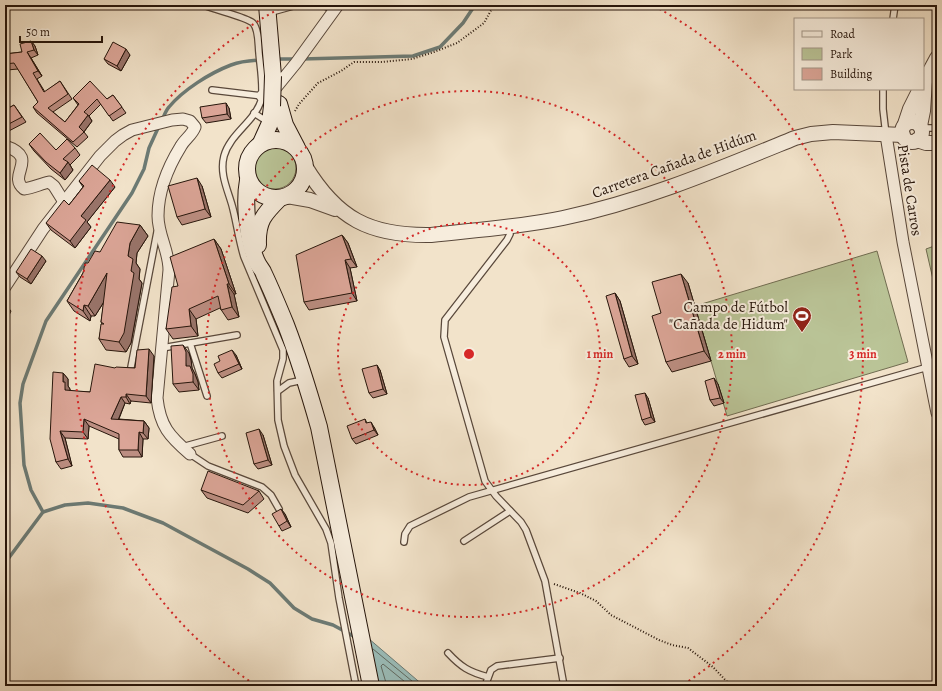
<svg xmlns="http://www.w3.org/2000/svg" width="942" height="691" font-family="Alegreya,serif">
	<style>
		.green { fill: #bac497; stroke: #706c51 }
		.water { fill: #9bbeba; stroke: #6c7a74 }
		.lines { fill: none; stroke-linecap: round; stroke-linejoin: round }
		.shore { stroke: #606a62; stroke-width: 1 }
		.stream { stroke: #6c7a74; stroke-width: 3.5 }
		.service-casing { stroke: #59483b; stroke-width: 8 }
		.minor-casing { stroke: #59483b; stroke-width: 13 }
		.tertiary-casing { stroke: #59483b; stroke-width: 16 }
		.secondary-casing { stroke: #26150b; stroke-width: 18 }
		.path { stroke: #26150b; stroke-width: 2; stroke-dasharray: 1 2; stroke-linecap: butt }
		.service { stroke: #f7eddd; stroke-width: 5.5 }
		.minor { stroke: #f7eddd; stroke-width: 11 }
		.tertiary { stroke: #f7eddd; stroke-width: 14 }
		.secondary { stroke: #f7eddd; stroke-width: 16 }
		.secondary-bridge-casing { stroke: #26150b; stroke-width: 18; stroke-linecap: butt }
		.secondary-bridge { stroke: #f7eddd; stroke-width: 16 }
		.wall { fill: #bc8e82; stroke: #26150b }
		.shaded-wall { fill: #99746a; stroke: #26150b }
		.building { fill: #dba597; stroke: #26150b }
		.ring { fill: none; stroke: #d62828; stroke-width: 2; stroke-dasharray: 2 4 }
		.labels { text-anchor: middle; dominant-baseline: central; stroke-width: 4; stroke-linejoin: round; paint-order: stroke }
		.street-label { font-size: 15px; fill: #26150b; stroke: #f7eddd }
		.poi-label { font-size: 15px; fill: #26150b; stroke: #f7eddd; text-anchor: end }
		.centre { fill: #d62828; stroke: #f7eddd; stroke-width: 2 }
		.ring-label { font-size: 12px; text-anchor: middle; font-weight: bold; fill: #d62828; stroke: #f7eddd; stroke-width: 4; stroke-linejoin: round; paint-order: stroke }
	</style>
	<rect width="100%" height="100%" fill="#f2e3ca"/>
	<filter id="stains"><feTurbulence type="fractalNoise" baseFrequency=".005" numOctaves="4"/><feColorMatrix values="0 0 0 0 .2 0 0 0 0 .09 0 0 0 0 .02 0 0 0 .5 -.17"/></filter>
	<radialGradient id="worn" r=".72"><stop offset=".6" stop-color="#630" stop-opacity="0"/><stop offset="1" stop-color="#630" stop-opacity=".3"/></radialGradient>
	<g class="green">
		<circle cx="275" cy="168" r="21"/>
		<polygon points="937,245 937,288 935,288 926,249"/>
		<polygon points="877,251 908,362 727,416 695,306"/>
	</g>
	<polygon class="water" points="361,632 424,686 378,686"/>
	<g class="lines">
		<g class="shore">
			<polyline points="373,649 418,686"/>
			<polyline points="387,686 381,666 383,664 410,686"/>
		</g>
		<g class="stream">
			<polyline points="276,59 295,59"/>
			<polyline points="302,59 413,56 440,47 463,23 475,5"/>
			<path d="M162,120C164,116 166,110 169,107C183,90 210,73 231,65C242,61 255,60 267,60"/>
			<polyline points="43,512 31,490 24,465 20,403 23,384 46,321 132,193 144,169 149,148 159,126"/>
			<polyline points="5,563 43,512 65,505 88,503 123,508 163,523 248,569 270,583 294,608 312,619 333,625 357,638"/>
		</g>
		<g class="service-casing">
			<g id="service">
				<path d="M204,5C215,10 246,17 253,23C259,30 258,44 259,53C260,66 264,88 261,101C254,122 230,134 224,156C219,175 229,192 233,209C237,225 239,241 244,257L283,350V359L277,381L278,420L284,446L295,475L326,529L331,543L339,598L356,686"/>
				<polyline points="323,5 334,10"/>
				<polyline points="268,13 297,5"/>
				<polyline points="893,19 895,5"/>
				<polyline points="883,89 883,109 886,135"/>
				<polyline points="212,90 262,96"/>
				<polyline points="254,113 268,122"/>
				<polyline points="921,128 937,128"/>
				<polyline points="509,226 510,234 507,240 445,320 444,337 485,481 496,496 521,522 526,530 545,581 564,686"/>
				<polyline points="190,343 207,396"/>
				<polyline points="162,348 237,335"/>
				<polyline points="131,367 157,232"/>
				<polyline points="278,391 289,383 303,380"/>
				<polyline points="182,447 222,436"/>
				<polyline points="190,454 208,466 262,487 271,495 279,509"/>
				<polyline points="464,541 510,511"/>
				<polyline points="404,542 405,534 410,526 469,497 928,367"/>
				<path d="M448,653C461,667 469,672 488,677"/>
				<polyline points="485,686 491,670 497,666 560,658"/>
			</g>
		</g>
		<g class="minor-casing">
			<g id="minor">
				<polyline points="262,96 267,95 274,90 296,63 338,5"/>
				<polyline points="886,135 903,242 937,413"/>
				<path d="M5,146C41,158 6,175 24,189C33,188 40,184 49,182L54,186L64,202"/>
				<path d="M5,287L43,229L100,156L115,141L123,135L132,130L172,120L183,119L190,121L195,127C192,135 185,139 181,146C168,167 158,191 158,216C158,235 169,251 169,270L157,398C160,426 169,436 190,454"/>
			</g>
		</g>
		<g class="tertiary-casing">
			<g id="tertiary">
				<polyline points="923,84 937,58"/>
				<circle cx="912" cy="132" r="10"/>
				<polyline points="905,124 910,109 920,89"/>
				<polyline points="920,126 923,111 925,81"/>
				<polyline points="917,140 926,143 937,143"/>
				<path d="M305,166C337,219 370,236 431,235C474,230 521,227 563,218C644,201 719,169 795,138L811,134L833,132L903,135"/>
				<polyline points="287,196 310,200 335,209"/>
			</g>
		</g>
		<g class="secondary-casing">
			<g id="secondary">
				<polyline points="267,5 273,76"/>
				<polyline points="279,104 285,125 297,148"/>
				<circle cx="276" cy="169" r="29"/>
				<polyline points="261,143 270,123 272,106"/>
				<path d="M248,180C244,202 247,243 258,264C260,268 263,270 264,274C272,291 279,308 286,325C299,359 309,392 319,427L371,686"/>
				<path d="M258,245C257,221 264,214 280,198"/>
			</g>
		</g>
		<g class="path">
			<polyline points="295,111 299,104 318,83 341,71 354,62 382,62 412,59 434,52 457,43 484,23 494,5"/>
			<polyline points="554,584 580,593 596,601 611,615 659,640 672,645 688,648 713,667 731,686"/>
		</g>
		<use href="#service" class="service"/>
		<use href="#minor" class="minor"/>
		<use href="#tertiary" class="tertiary"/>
		<use href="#secondary" class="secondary"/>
		<g class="secondary-bridge-casing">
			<polyline id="secondary-bridge" points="272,106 273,76"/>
		</g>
		<use href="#secondary-bridge" class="secondary-bridge"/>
	</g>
	<g class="wall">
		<polygon points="31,41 35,46 38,55 31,58 42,76 37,79 45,92 60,81 72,99 53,112 65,122 78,105 73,98 107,99 113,95 126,113 113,121 101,104 89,116 92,121 84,132 88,137 77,147 37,113 33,107 38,102 18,69 7,70 5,67 5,54 22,52"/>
		<polygon points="130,55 121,71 108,64 104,59"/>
		<polygon points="14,105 26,122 5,133 5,110"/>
		<polygon points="229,108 231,119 206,123 202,118"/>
		<polygon points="29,144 56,150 75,148 80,155 70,165 73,170 65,180 51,169 34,151"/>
		<polygon points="79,181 115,187 87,222 91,227 75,248 51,230 46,223 69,205 83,187"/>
		<polygon points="202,186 211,217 182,225 177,217"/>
		<polygon points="140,225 148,236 137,253 136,263 140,269 139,279 142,283 131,343 126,352 106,350 99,339 102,324 101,322 104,302 95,316 91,316 90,321 74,311 67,301 83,273 88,263 100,252"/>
		<polygon points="342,235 348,243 357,267 350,268 357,301 309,310 304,302"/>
		<polygon points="214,239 221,249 236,294 234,294 239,317 228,320 220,308 196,319 198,336 173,339 166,329 178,286"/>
		<polygon points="46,261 31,284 20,277 16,272"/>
		<polygon points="688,283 711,361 672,372 666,362 661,313"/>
		<polygon points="615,293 620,301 638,364 629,367 624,359"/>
		<polygon points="189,353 191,360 192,368 195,374 198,382 199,390 179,392 173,384"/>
		<polygon points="236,355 242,369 222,378 218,373"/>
		<polygon points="154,356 151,403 131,401 130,404 125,403 119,419 144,421 149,428 148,439 143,439 142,457 123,457 119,450 119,439 89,426 88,439 65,438 72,466 61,469 56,462 63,373 68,379 68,386 70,389 70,391 90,392 115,368 135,368"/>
		<polygon points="380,370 387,394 373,398 369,393"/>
		<polygon points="718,384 724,403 714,406 710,400"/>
		<polygon points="648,398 655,422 645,425 642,420"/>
		<polygon points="365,419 367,423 374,427 378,435 356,444 352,439"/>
		<polygon points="263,435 272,465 258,469 254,464"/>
		<polygon points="201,490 259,491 264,499 248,513 207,498"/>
		<polygon points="281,509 285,514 291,527 282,531 279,526"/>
	</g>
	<g class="shaded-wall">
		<polygon points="31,41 35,46 38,55 34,50"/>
		<polygon points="126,49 130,55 121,71 117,66"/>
		<polygon points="27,52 31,58 42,76 38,71"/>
		<polygon points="226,103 229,108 231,119 227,114"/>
		<polygon points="88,115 92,121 83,133 79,127"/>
		<polygon points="68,162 73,170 65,180 60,173"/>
		<polygon points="5,167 9,172 5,186"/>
		<polygon points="197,178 202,186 211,217 205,209"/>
		<polygon points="110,180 115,187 87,222 91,227 75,248 70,241 81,216"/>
		<polygon points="140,225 148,236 137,253 136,263 140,269 139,279 142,283 131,343 126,352 119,342 131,271 128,256 130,243"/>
		<polygon points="342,235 348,243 357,267 351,259"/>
		<polygon points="214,239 221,249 236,294 229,284"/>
		<polygon points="42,256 46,261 31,284 27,279"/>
		<polygon points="345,260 350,268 357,301 352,293"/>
		<polygon points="107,273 115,284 95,316 88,306"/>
		<polygon points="681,274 688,283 711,361 704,351"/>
		<polygon points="227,284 234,294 239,317 232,307"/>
		<polygon points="615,293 620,301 638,364 632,356"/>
		<polygon points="5,304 11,311 5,324"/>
		<polygon points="84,305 91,316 90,321 83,311"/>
		<polygon points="189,309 196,319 198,336 191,326"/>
		<polygon points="183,345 189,353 191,360 192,368 195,374 198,382 199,390 193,382 186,366"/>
		<polygon points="149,349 154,356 151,403 146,396"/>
		<polygon points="232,350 236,355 242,369 239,364"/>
		<polygon points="377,365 380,370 387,394 383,389"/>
		<polygon points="63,373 68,379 68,386 70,389 69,397 65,390 63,382"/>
		<polygon points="714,378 718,384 724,403 720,398"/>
		<polygon points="645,393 648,398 655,422 651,417"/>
		<polygon points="126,394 131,401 130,404 126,397"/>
		<polygon points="121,397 125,403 116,425 111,419"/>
		<polygon points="84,419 89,426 88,439 83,432"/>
		<polygon points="144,421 149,428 148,439 143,433"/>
		<polygon points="371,422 374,427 378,435 374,430"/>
		<polygon points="259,429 263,435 272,465 268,460"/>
		<polygon points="60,431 65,438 72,466 68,459"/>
		<polygon points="139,432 143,439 142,457 138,450"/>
		<polygon points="281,509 285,514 291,527 287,521"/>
	</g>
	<g class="building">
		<polygon points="31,41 34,50 27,52 38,71 33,73 44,92 60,81 68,94 48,108 65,122 79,104 73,98 90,81 107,99 113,95 122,107 109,116 97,99 84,112 88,115 79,127 84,132 73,142 33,107 38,102 14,63 5,64 5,54 22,52 20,44"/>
		<polygon points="113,42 126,49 117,66 104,59"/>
		<polygon points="226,103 227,114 202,118 200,107"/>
		<polygon points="14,105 22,117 5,126 5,110"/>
		<polygon points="40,133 56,150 67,139 75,148 63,159 68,162 60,173 46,162 29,144"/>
		<polygon points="92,165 110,180 81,216 86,220 70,241 46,223 64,200 69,205 84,186 79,181"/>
		<polygon points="197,178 205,209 177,217 168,186"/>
		<polygon points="117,222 140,225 130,243 128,256 133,259 131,271 134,273 124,333 119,342 99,339 101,324 104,324 101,322 107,273 88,306 84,305 83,311 67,301 83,273 85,263 88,263 95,251 100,252"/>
		<polygon points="342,235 351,259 345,260 352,293 304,302 296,255"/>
		<polygon points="214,239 229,284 227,284 232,307 221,310 218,296 189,309 191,326 166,329 172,287 178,286 170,257"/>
		<polygon points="31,249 42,256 27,279 16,272"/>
		<polygon points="681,274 704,351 666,362 652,316 661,313 652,282"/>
		<polygon points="615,293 632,356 624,359 606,296"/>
		<polygon points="183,345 186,352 186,366 190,366 193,374 193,382 173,384 171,346"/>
		<polygon points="149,349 146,396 126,394 126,397 121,397 111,419 144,421 143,433 139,432 138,450 119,450 119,434 84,419 83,432 60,431 68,459 56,462 50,439 53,372 63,373 63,382 65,382 65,390 90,392 95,364 115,368 116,367 135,368 137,350"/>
		<polygon points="232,350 239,364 218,373 214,364 220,361 218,356"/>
		<polygon points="377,365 383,389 369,393 362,369"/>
		<polygon points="714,378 720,398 710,400 705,381"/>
		<polygon points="645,393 651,417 642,420 635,395"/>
		<polygon points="365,419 366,423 371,422 374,430 352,439 347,426"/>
		<polygon points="259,429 268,460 254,464 246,433"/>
		<polygon points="208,471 259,491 243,505 201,490"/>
		<polygon points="281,509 287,521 279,526 272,514"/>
	</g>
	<g class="ring">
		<circle cx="469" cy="354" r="131"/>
		<circle cx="469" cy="354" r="263"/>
		<path d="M254 684A394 394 0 0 1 284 6M654 6A394 394 0 0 1 684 684"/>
	</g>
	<defs>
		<g id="stadium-pin" transform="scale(1)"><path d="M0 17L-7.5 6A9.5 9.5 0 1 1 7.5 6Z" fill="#8f2418" stroke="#f7eddd"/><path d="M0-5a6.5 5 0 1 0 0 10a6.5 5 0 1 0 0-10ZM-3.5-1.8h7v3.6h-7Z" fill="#fff"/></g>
	</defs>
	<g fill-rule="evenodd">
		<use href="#stadium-pin" x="802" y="316"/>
	</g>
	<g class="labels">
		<g class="street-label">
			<text transform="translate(674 164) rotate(-20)">Carretera Cañada de Hidúm</text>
			<text transform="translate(910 190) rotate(81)">Pista de Carros</text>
		</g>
		<g class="poi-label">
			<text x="788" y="307">Campo de Fútbol<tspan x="788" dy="17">"Cañada de Hidum"</tspan></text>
		</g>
	</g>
	<circle cx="469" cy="354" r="6" class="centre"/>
	<g class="ring-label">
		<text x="600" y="358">1 min</text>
		<text x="732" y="358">2 min</text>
		<text x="863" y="358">3 min</text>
	</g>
	<rect width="942" height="691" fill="none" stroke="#f2e3ca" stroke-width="20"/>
	<rect x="6" y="6" width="930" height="679" fill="none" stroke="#26150b" stroke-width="2"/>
	<rect x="10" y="10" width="922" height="671" fill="none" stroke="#26150b"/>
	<rect x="794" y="18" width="130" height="72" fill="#f7eddd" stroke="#a39789"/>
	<rect x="802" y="31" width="20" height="6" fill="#f7eddd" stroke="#a39789"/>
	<text x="830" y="38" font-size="12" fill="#26150b">Road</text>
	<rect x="802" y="48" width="20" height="12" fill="#bac497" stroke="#a39789"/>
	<text x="830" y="58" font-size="12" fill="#26150b">Park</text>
	<rect x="802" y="68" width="20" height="12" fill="#dba597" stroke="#a39789"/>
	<text x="830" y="78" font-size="12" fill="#26150b">Building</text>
	<path d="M20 36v6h82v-6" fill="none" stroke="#26150b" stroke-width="2"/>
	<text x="26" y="36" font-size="12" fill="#26150b" stroke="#f7eddd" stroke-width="3" paint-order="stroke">50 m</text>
	<rect width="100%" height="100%" filter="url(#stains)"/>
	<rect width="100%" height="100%" fill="url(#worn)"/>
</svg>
